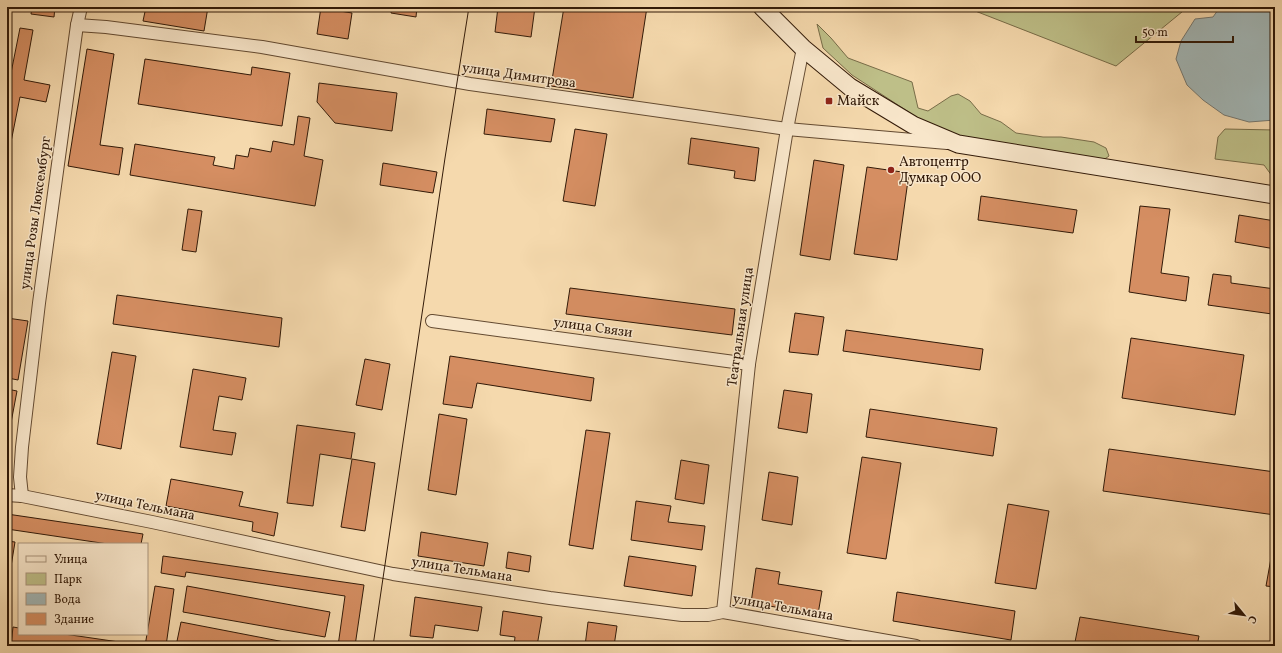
<svg xmlns="http://www.w3.org/2000/svg" width="1282" height="653" font-family="Vollkorn,serif">
	<style>
		.green { fill: #bebf88; stroke: #786c48 }
		.water { fill: #a2b7b7; stroke: #757871 }
		.building { fill: #d58e62; stroke: #321a08 }
		.lines { fill: none; stroke-linecap: round; stroke-linejoin: round }
		.street-casing { stroke: #634a31; stroke-width: 14 }
		.secondary-casing { stroke: #321a08; stroke-width: 19 }
		.street { stroke: #f8e6ca; stroke-width: 12 }
		.secondary { stroke: #f8e6ca; stroke-width: 17 }
		.tram { stroke: #321a08; stroke-width: 1 }
		.poi-dot { fill: #8f2418; stroke: #f8e6ca; stroke-width: 1.5 }
		.labels { text-anchor: middle; dominant-baseline: central; stroke-width: 3; stroke-linejoin: round; paint-order: stroke }
		.street-label { font-size: 14px; fill: #321a08; stroke: #f8e6ca }
		.poi-label { font-size: 14px; fill: #321a08; stroke: #f8e6ca; text-anchor: start }
	</style>
	<rect width="100%" height="100%" fill="#f5d9ad"/>
	<filter id="stains"><feTurbulence type="fractalNoise" baseFrequency=".005" numOctaves="4"/><feColorMatrix values="0 0 0 0 .2 0 0 0 0 .09 0 0 0 0 .02 0 0 0 .5 -.17"/></filter>
	<radialGradient id="worn" r=".72"><stop offset=".6" stop-color="#630" stop-opacity="0"/><stop offset="1" stop-color="#630" stop-opacity=".3"/></radialGradient>
	<g class="green">
		<polygon points="965,7 1188,7 1116,66"/>
		<polygon points="817,24 831,38 848,58 912,82 918,108 928,111 951,96 958,94 970,101 981,114 1001,122 1016,133 1043,137 1061,137 1094,142 1106,148 1109,156 1099,163 967,138 927,124 852,75 823,48"/>
		<polygon points="1225,129 1275,130 1275,180 1264,165 1215,159 1218,137"/>
	</g>
	<polygon class="water" points="1220,7 1275,7 1275,120 1249,122 1224,115 1203,100 1187,85 1176,59 1181,41 1195,19 1213,17"/>
	<g class="building">
		<polygon points="32,7 55,7 54,17 31,14"/>
		<polygon points="146,7 208,7 204,31 143,21"/>
		<polygon points="321,7 340,7 340,11 352,13 348,39 317,34"/>
		<polygon points="392,7 417,7 416,17 391,13"/>
		<polygon points="498,7 535,7 531,37 495,32"/>
		<polygon points="564,7 647,7 633,98 551,86"/>
		<polygon points="20,28 33,30 24,80 50,85 46,102 20,97 7,162 7,93"/>
		<polygon points="87,49 114,54 100,145 123,148 119,175 68,166"/>
		<polygon points="145,59 251,75 252,67 290,73 282,126 138,104"/>
		<polygon points="319,83 397,93 392,131 335,123 317,102"/>
		<polygon points="487,109 555,119 551,142 484,134"/>
		<polygon points="298,116 310,118 304,156 323,160 315,206 130,175 135,144 215,157 213,165 234,169 236,155 248,157 250,148 271,152 273,141 294,145"/>
		<polygon points="575,129 607,134 595,206 563,201"/>
		<polygon points="691,138 759,148 755,181 734,178 735,171 688,164"/>
		<polygon points="814,160 844,165 830,260 800,255"/>
		<polygon points="383,163 437,172 433,193 380,185"/>
		<polygon points="867,167 909,173 897,260 854,254"/>
		<polygon points="981,196 1077,210 1073,233 978,220"/>
		<polygon points="1140,206 1170,209 1161,273 1189,277 1186,301 1129,292"/>
		<polygon points="188,209 202,211 196,252 182,250"/>
		<polygon points="1239,215 1275,221 1275,249 1235,242"/>
		<polygon points="1213,274 1231,276 1231,283 1275,289 1275,301 1272,314 1208,305"/>
		<polygon points="570,288 735,309 732,335 566,314"/>
		<polygon points="117,295 282,318 279,347 113,324"/>
		<polygon points="795,313 824,317 818,355 789,352"/>
		<polygon points="7,318 28,321 18,380 8,378 10,364 7,364"/>
		<polygon points="846,330 983,349 980,370 843,351"/>
		<polygon points="1131,338 1244,355 1235,415 1122,398"/>
		<polygon points="112,352 136,356 121,449 97,444"/>
		<polygon points="450,356 594,378 591,401 477,383 472,408 443,404"/>
		<polygon points="365,359 390,364 382,410 356,405"/>
		<polygon points="193,369 246,378 242,400 219,396 213,430 236,433 232,455 180,447"/>
		<polygon points="7,389 17,391 7,444"/>
		<polygon points="784,390 812,394 807,433 778,428"/>
		<polygon points="870,409 997,428 993,456 866,437"/>
		<polygon points="439,414 467,419 456,495 428,490"/>
		<polygon points="297,425 355,433 351,459 320,454 313,506 287,503"/>
		<polygon points="586,430 610,433 593,549 569,545"/>
		<polygon points="1109,449 1275,472 1275,515 1103,491"/>
		<polygon points="862,457 901,463 886,559 847,553"/>
		<polygon points="352,459 375,463 365,531 341,527"/>
		<polygon points="681,460 709,465 704,504 675,499"/>
		<polygon points="769,472 798,477 792,525 762,520"/>
		<polygon points="171,479 243,492 239,506 278,513 274,536 252,531 253,522 166,506"/>
		<polygon points="636,501 671,506 668,522 705,526 702,550 631,540"/>
		<polygon points="1008,504 1049,511 1036,589 995,583"/>
		<polygon points="7,514 143,534 141,544 108,544 7,529"/>
		<polygon points="421,532 488,543 484,566 418,556"/>
		<polygon points="1275,536 1275,587 1266,586"/>
		<polygon points="7,541 15,542 7,591"/>
		<polygon points="508,552 531,556 529,572 506,568"/>
		<polygon points="163,556 364,585 355,646 338,646 345,596 186,572 185,577 161,573"/>
		<polygon points="629,556 696,566 692,596 624,586"/>
		<polygon points="756,568 780,572 778,584 822,591 818,614 751,603"/>
		<polygon points="155,586 174,589 166,646 145,646"/>
		<polygon points="187,586 330,612 325,637 183,612"/>
		<polygon points="897,592 1015,611 1011,640 893,621"/>
		<polygon points="415,597 482,607 478,631 435,625 433,638 410,636"/>
		<polygon points="503,611 542,617 537,646 514,646 515,637 500,635"/>
		<polygon points="1080,617 1199,636 1197,646 1099,646 1075,642"/>
		<polygon points="181,622 305,646 176,646"/>
		<polygon points="588,622 617,626 614,646 585,646"/>
		<polygon points="13,627 19,628 19,634 64,634 126,643 125,646 11,646"/>
	</g>
	<g class="lines">
		<g class="street-casing">
			<g id="street">
				<polyline points="77,25 106,27 262,47 470,84 787,129 947,143"/>
				<polyline points="432,321 749,364"/>
				<polyline points="7,495 22,496 152,522 393,574 550,598 682,615 708,615 723,612 916,646"/>
				<polyline points="22,496 20,477 22,447 39,303 77,25 81,7"/>
				<polyline points="723,612 749,364 787,129 803,48"/>
			</g>
		</g>
		<g class="secondary-casing">
			<polyline id="secondary" points="762,7 803,48 850,87 913,125 958,144 1275,195"/>
		</g>
		<use href="#street" class="street"/>
		<use href="#secondary" class="secondary"/>
		<polyline class="tram" points="373,646 445,158 469,7"/>
	</g>
	<g class="poi-dot">
		<rect x="825" y="97" width="8" height="8" rx="2"/>
		<circle cx="891" cy="170" r="4"/>
	</g>
	<g class="labels">
		<g class="street-label">
			<text transform="translate(519 76) rotate(8)">улица Димитрова</text>
			<text transform="translate(36 213) rotate(-82)">улица Розы Люксембург</text>
			<text transform="translate(741 327) rotate(-82)">Театральная улица</text>
			<text transform="translate(593 328) rotate(8)">улица Связи</text>
			<text transform="translate(145 506) rotate(12)">улица Тельмана</text>
			<text transform="translate(462 570) rotate(9)">улица Тельмана</text>
			<text transform="translate(783 608) rotate(10)">улица Тельмана</text>
		</g>
		<g class="poi-label">
			<text x="837" y="101">Майск</text>
			<text x="899" y="162">Автоцентр<tspan x="899" dy="16">Думкар ООО</tspan></text>
		</g>
	</g>
	<rect width="1282" height="653" fill="none" stroke="#f5d9ad" stroke-width="24"/>
	<rect x="8" y="8" width="1266" height="637" fill="none" stroke="#321a08" stroke-width="2"/>
	<rect x="12" y="12" width="1258" height="629" fill="none" stroke="#321a08"/>
	<rect x="18" y="543" width="130" height="92" fill="#f8e6ca" stroke="#a9947c"/>
	<rect x="26" y="556" width="20" height="6" fill="#f8e6ca" stroke="#a9947c"/>
	<text x="54" y="563" font-size="12" fill="#321a08">Улица</text>
	<rect x="26" y="573" width="20" height="12" fill="#bebf88" stroke="#a9947c"/>
	<text x="54" y="583" font-size="12" fill="#321a08">Парк</text>
	<rect x="26" y="593" width="20" height="12" fill="#a2b7b7" stroke="#a9947c"/>
	<text x="54" y="603" font-size="12" fill="#321a08">Вода</text>
	<rect x="26" y="613" width="20" height="12" fill="#d58e62" stroke="#a9947c"/>
	<text x="54" y="623" font-size="12" fill="#321a08">Здание</text>
	<g transform="translate(1244 615) rotate(119)" stroke="#f8e6ca" stroke-width="3" paint-order="stroke">
	<path d="M0-3L7 15L0 10L-7 15Z" fill="#321a08"/>
	<text y="-6" font-size="11" font-weight="bold" text-anchor="middle" fill="#321a08">С</text>
	</g>
	<path d="M1136 36v6h97v-6" fill="none" stroke="#321a08" stroke-width="2"/>
	<text x="1142" y="36" font-size="12" fill="#321a08" stroke="#f8e6ca" stroke-width="3" paint-order="stroke">50 m</text>
	<rect width="100%" height="100%" filter="url(#stains)"/>
	<rect width="100%" height="100%" fill="url(#worn)"/>
</svg>
